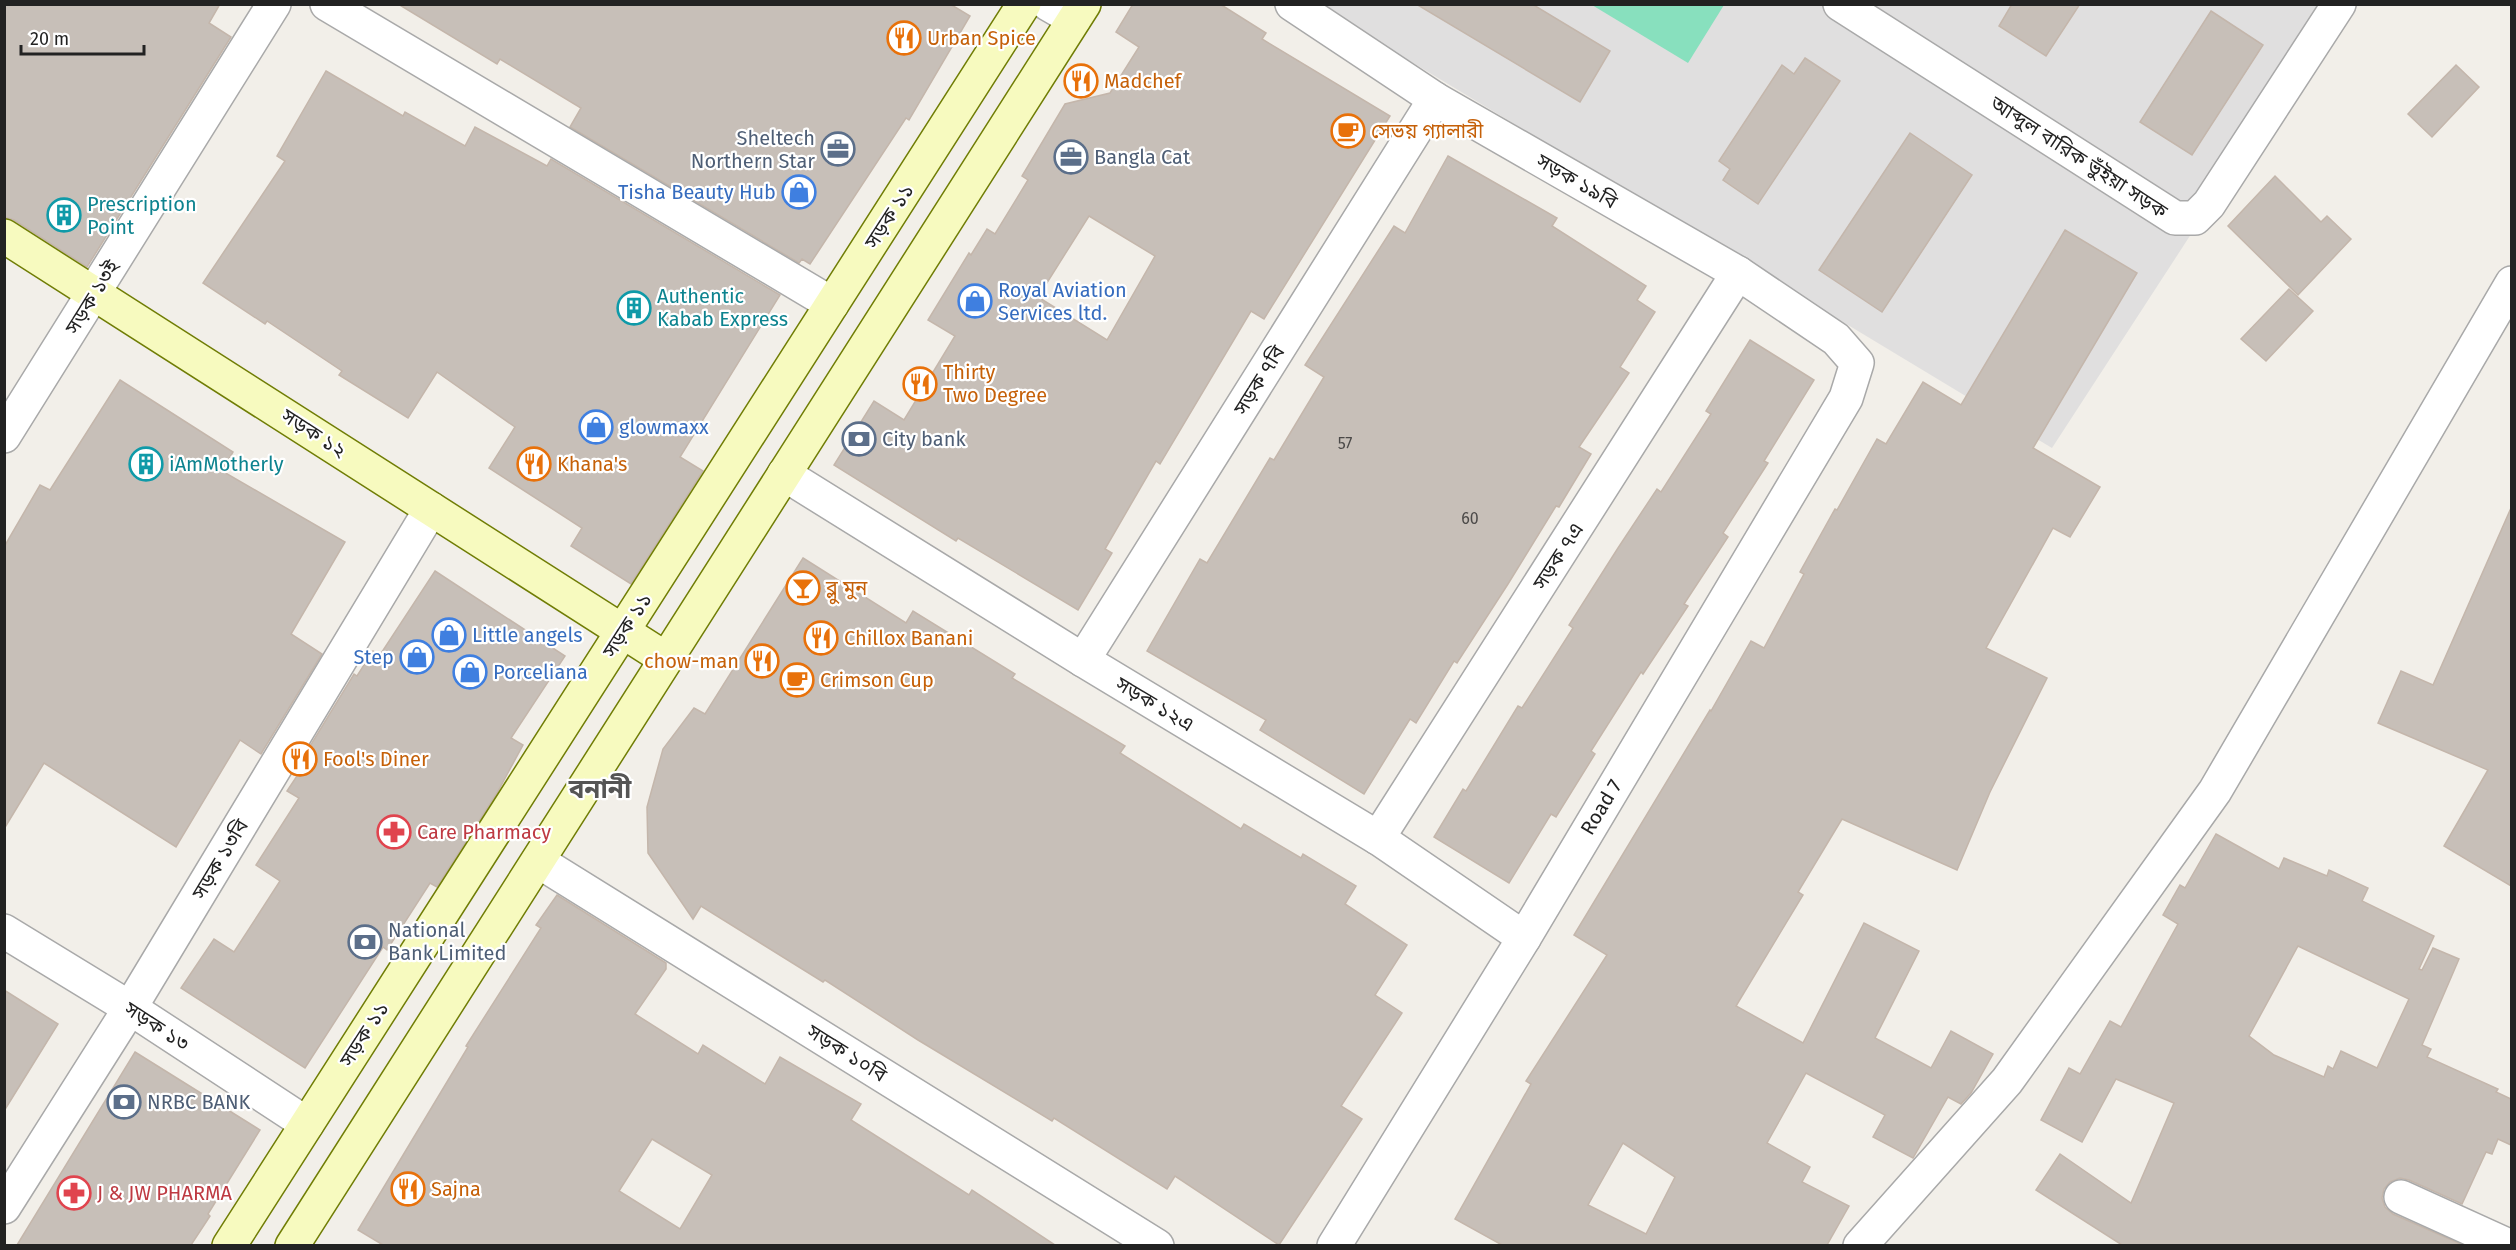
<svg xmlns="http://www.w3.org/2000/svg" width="2516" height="1250" font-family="'Fira Sans','Noto Sans Bengali',sans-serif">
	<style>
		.residential { fill: #e0dfdf }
		.pitch { fill: #88e0be }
		.building { fill: #c7bfb8; stroke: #c4b6ab; stroke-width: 1.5; fill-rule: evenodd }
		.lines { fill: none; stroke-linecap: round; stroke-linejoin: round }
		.street-casing { stroke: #a9a9a9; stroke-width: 36 }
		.secondary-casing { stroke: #707d05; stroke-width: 36 }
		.street { stroke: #fff; stroke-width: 33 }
		.secondary { stroke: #f7fabf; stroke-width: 33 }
		.labels { text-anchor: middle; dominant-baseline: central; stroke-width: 4.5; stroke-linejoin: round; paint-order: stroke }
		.number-label { font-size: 16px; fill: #4b4948 }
		.food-label { font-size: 20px; fill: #c56008; stroke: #fff; text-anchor: start }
		.service-label { font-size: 20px; fill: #4e5e75; stroke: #fff; text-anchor: start }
		.street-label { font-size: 20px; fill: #222; stroke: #fff }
		.shop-label { font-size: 20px; fill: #366cbe; stroke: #fff; text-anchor: start }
		.culture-label { font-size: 20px; fill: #0d838f; stroke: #fff; text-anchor: start }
		.health-label { font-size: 20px; fill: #be3a42; stroke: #fff; text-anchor: start }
		.district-label { font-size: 26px; font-weight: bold; fill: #555; stroke: #fff }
	</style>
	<rect width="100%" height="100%" fill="#f2efe9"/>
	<polygon class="residential" points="1317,5 2340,5 2052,448"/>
	<polygon class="pitch" points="1592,5 1724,5 1688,63"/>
	<g class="building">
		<polygon points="4,4 220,4 209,23 231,37 87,267 14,220 4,217"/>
		<polygon points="398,4 950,4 970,16 909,120 906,118 810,264 802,259 799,263 570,127 581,108 500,59 497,64"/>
		<path d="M1133,4H1220L1266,33L1262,39L1390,116L1264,319L1251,311L1160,464L1156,461L1105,549L1112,553L1078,610L958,538L956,541L834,465L874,401L904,420L955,336L928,320L969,253L971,255L987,229L995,234L1028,180L1022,176L1065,104L1110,93L1139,47L1116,32ZM1089,216L1155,256L1107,340L1038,297Z"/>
		<polygon points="1416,4 1532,4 1610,51 1580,102"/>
		<polygon points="2012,4 2080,4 2046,56 1999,26"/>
		<polygon points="2211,11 2263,45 2192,155 2140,122"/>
		<polygon points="1805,58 1840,81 1758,204 1723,180 1730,169 1719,161 1782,65 1794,74"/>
		<polygon points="2456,65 2479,87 2432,137 2408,114"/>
		<polygon points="326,71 403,116 405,112 465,146 475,127 547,166 551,159 780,295 680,457 703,471 631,584 571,546 582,528 489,468 515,427 437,372 408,418 339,375 342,371 267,321 265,324 203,283 285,161 277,156"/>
		<polygon points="1910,133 1972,175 1882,312 1819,270"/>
		<polygon points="1448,156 1557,218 1552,226 1646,286 1637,300 1655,312 1620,367 1629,373 1579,447 1591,454 1559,507 1556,506 1508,584 1457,663 1454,661 1416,723 1410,719 1364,794 1260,730 1266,720 1147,651 1200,559 1207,563 1270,458 1274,460 1324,377 1305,365 1394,226 1405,233"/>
		<polygon points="2275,176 2321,222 2327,216 2351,239 2298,295 2228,226"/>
		<path d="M2065,230L2137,273L2033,448L2100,487L2070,537L2053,528L1986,648L2047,678L1990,792L1957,870L1842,819L1798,892L1803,895L1736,1006L1803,1043L1864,923L1919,951L1875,1038L1931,1068L1951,1031L1993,1054L1971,1093L1961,1104L1948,1097L1913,1158L1873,1137L1885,1115L1806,1073L1767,1143L1810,1167L1802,1182L1849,1206L1827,1245H1502L1455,1219L1531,1084L1526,1081L1607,955L1574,935L1710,710L1711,711L1751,641L1764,648L1804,574L1800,572L1835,509L1837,510L1877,439L1886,444L1923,382L1961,405ZM1623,1143L1675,1177L1646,1234L1588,1205Z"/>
		<polygon points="2289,289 2313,311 2266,361 2241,339"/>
		<polygon points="1750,340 1814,380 1764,461 1768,463 1723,533 1728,537 1684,604 1688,606 1643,674 1641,672 1591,751 1595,754 1556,817 1551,814 1509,883 1434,837 1463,789 1466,791 1518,706 1522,708 1573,628 1569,625 1618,548 1657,489 1661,492 1711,414 1706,411"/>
		<polygon points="120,380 233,452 222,471 345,542 291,634 322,654 261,754 240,740 176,847 44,763 4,829 4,547 40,485 50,490"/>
		<polygon points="2511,508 2511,886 2444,846 2488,770 2378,723 2401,671 2433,685"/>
		<polygon points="803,558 906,623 913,611 1015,674 1012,678 1125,746 1120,753 1241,829 1244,824 1301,858 1303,854 1356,886 1345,904 1407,945 1375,995 1402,1013 1341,1106 1362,1119 1279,1245 1175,1176 1167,1189 1054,1118 1052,1121 918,1040 825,980 823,982 701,906 693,919 648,853 647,807 663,749 694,708 705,714"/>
		<polygon points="435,571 565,656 511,738 523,745 497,793 437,887 430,883 387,950 383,947 305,1068 181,988 214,939 234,952 280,881 256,865 299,798 287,791 297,776 293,774 354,674 357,676 373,651 380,655"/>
		<path d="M2216,834L2279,869L2284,858L2327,876L2329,870L2368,888L2362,901L2434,936L2419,969L2422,970L2433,948L2459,959L2422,1045L2431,1049L2427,1057L2498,1089L2496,1092L2511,1099V1145L2498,1139L2492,1154L2486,1152L2462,1204L2409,1180L2400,1178L2390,1182L2384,1189L2382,1198L2385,1207L2393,1214L2463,1245H2122L2036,1190L2060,1154L2131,1203L2174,1103L2116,1079L2082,1142L2041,1120L2069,1068L2080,1074L2110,1021L2121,1027L2178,924L2163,915L2180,885L2185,888ZM2298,946L2409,999L2377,1068L2341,1051L2333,1069L2328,1066L2324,1077L2274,1055L2249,1036Z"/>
		<path d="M557,895L666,963V969L635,1014L698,1054L703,1045L765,1084L780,1057L861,1104L851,1120L969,1195L972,1190L1055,1245H383L358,1230L468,1047L466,1046L541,928L536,925ZM652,1139L712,1175L680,1229L619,1191Z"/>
		<polygon points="4,990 58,1024 4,1111"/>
		<polygon points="135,1052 260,1130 208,1214 210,1216 191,1245 17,1245"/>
	</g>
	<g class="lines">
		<g class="street-casing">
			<g id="street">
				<polyline points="327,4 832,304"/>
				<polyline points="1048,4 1074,19"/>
				<polyline points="1292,4 1435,99 1738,273 1836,339 1857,363 1846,398 1524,938 1334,1246"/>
				<polyline points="1840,4 2175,218 2195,218 2209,204 2339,4"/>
				<polyline points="4,436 274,4"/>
				<polyline points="784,474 1083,660 1378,838 1524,938"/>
				<polyline points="1083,660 1435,99"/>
				<polyline points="1378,838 1738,273"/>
				<polyline points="538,861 1157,1246"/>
				<polyline points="4,931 130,1008 307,1124"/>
				<polyline points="2401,1197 2509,1246"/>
				<polyline points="4,1207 130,1008 431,509"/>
				<polyline points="1860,1246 2007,1081 2215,791 2512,283"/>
			</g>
		</g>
		<g class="secondary-casing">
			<g id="secondary">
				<polyline points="4,236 666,659"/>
				<polyline points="229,1246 1024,4"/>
				<polyline points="292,1246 1084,4"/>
			</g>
		</g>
		<use href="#street" class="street"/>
		<use href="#secondary" class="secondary"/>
	</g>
	<defs>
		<g id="restaurant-ring" transform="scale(1.725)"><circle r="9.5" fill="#fff" stroke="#e8710a" stroke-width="1.5"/><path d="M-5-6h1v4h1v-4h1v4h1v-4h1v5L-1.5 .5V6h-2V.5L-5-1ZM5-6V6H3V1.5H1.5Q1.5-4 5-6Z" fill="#e8710a"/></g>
		<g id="cafe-ring" transform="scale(1.725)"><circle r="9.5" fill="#fff" stroke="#e8710a" stroke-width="1.5"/><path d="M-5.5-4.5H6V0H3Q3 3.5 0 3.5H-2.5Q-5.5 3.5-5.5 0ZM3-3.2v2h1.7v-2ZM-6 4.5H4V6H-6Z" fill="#e8710a"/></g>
		<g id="office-ring" transform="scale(1.725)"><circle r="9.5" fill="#fff" stroke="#5c6f8a" stroke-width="1.5"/><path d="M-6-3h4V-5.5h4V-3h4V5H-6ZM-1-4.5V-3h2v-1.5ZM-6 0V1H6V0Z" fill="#5c6f8a"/></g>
		<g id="shop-ring" transform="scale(1.725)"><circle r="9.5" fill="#fff" stroke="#3f7fe0" stroke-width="1.5"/><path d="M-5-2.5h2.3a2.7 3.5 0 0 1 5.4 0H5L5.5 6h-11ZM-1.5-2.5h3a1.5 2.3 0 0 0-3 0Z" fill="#3f7fe0"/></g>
		<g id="building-ring" transform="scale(1.725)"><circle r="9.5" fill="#fff" stroke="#0f9aa8" stroke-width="1.5"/><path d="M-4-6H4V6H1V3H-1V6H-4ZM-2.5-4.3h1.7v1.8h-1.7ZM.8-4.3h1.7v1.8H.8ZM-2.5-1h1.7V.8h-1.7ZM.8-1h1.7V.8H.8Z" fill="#0f9aa8"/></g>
		<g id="bank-ring" transform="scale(1.725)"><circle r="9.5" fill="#fff" stroke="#5c6f8a" stroke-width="1.5"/><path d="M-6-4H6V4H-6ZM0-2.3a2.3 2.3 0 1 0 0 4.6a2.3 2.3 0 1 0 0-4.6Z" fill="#5c6f8a"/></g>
		<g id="bar-ring" transform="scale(1.725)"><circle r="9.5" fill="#fff" stroke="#e8710a" stroke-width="1.5"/><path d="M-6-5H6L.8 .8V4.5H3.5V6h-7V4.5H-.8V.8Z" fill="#e8710a"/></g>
		<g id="pharmacy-ring" transform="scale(1.725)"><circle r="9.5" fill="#fff" stroke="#e0444e" stroke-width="1.5"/><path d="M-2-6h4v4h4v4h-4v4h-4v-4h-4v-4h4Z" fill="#e0444e"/></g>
	</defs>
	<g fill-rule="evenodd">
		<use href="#restaurant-ring" x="904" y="38"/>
		<use href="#restaurant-ring" x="1081" y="81"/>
		<use href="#cafe-ring" x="1348" y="131"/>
		<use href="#office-ring" x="838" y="149"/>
		<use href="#office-ring" x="1071" y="157"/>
		<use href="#shop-ring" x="799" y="192"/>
		<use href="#building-ring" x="64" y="215"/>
		<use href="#shop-ring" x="975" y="301"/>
		<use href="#building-ring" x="634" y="308"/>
		<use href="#restaurant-ring" x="920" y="384"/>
		<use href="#shop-ring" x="596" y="427"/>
		<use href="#bank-ring" x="859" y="439"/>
		<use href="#building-ring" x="146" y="464"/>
		<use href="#restaurant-ring" x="534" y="464"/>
		<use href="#bar-ring" x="803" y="588"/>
		<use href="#shop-ring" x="449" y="635"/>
		<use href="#restaurant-ring" x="821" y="638"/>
		<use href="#shop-ring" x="417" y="657"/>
		<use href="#restaurant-ring" x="762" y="661"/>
		<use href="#shop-ring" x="470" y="672"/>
		<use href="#cafe-ring" x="797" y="680"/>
		<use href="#restaurant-ring" x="300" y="759"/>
		<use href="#pharmacy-ring" x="394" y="832"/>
		<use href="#bank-ring" x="365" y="942"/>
		<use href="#bank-ring" x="124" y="1102"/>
		<use href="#restaurant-ring" x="408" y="1189"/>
		<use href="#pharmacy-ring" x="74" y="1193"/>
	</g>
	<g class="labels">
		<g class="number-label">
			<text x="1345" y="443">57</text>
			<text x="1470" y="518">60</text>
		</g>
		<g class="food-label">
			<text x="927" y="38">Urban Spice</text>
			<text x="1104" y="81">Madchef</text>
			<text x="1371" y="131">সেভয় গ্যালারী</text>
			<text x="943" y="372">Thirty<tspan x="943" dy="23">Two Degree</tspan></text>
			<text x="557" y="464">Khana's</text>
			<text x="826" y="588">ব্লু মুন</text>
			<text x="844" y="638">Chillox Banani</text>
			<text x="739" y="661" text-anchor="end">chow-man</text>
			<text x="820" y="680">Crimson Cup</text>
			<text x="323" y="759">Fool's Diner</text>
			<text x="431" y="1189">Sajna</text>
		</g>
		<g class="service-label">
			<text x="815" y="138" text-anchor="end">Sheltech<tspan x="815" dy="23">Northern Star</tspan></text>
			<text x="1094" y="157">Bangla Cat</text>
			<text x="882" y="439">City bank</text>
			<text x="388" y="930">National<tspan x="388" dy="23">Bank Limited</tspan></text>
			<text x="147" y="1102">NRBC BANK</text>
		</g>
		<g class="street-label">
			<text transform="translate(2079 157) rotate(33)">আব্দুল বারিক ভুঁইয়া সড়ক</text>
			<text transform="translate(1577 181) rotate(30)">সড়ক ১৯বি</text>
			<text transform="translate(889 216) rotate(-57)">সড়ক ১১</text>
			<text transform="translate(92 297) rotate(-58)">সড়ক ১৩ই</text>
			<text transform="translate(1259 380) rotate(-58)">সড়ক ৭বি</text>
			<text transform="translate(314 433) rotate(33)">সড়ক ১২</text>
			<text transform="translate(1558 556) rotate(-57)">সড়ক ৭এ</text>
			<text transform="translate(627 625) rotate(-57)">সড়ক ১১</text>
			<text transform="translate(1155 704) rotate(31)">সড়ক ১২এ</text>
			<text transform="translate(1601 807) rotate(-59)">Road 7</text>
			<text transform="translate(220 859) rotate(-59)">সড়ক ১৩বি</text>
			<text transform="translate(157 1026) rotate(33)">সড়ক ১৩</text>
			<text transform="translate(364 1034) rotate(-57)">সড়ক ১১</text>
			<text transform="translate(847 1053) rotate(32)">সড়ক ১০বি</text>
		</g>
		<g class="shop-label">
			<text x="776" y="192" text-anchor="end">Tisha Beauty Hub</text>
			<text x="998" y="290">Royal Aviation<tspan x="998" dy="23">Services ltd.</tspan></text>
			<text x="619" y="427">glowmaxx</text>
			<text x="472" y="635">Little angels</text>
			<text x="394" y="657" text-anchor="end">Step</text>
			<text x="493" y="672">Porceliana</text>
		</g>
		<g class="culture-label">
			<text x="87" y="204">Prescription<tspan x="87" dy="23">Point</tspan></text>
			<text x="657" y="296">Authentic<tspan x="657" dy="23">Kabab Express</tspan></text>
			<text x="169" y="464">iAmMotherly</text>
		</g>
		<g class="health-label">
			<text x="417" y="832">Care Pharmacy</text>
			<text x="97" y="1193">J &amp; JW PHARMA</text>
		</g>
		<g class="district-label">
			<text x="600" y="789">বনানী</text>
		</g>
	</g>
	<rect width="2516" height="1250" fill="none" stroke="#222222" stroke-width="12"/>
	<path d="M21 45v9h123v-9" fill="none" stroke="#222222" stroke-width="3"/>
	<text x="30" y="45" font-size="18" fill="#222222" stroke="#ffffff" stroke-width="4.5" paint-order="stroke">20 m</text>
</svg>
